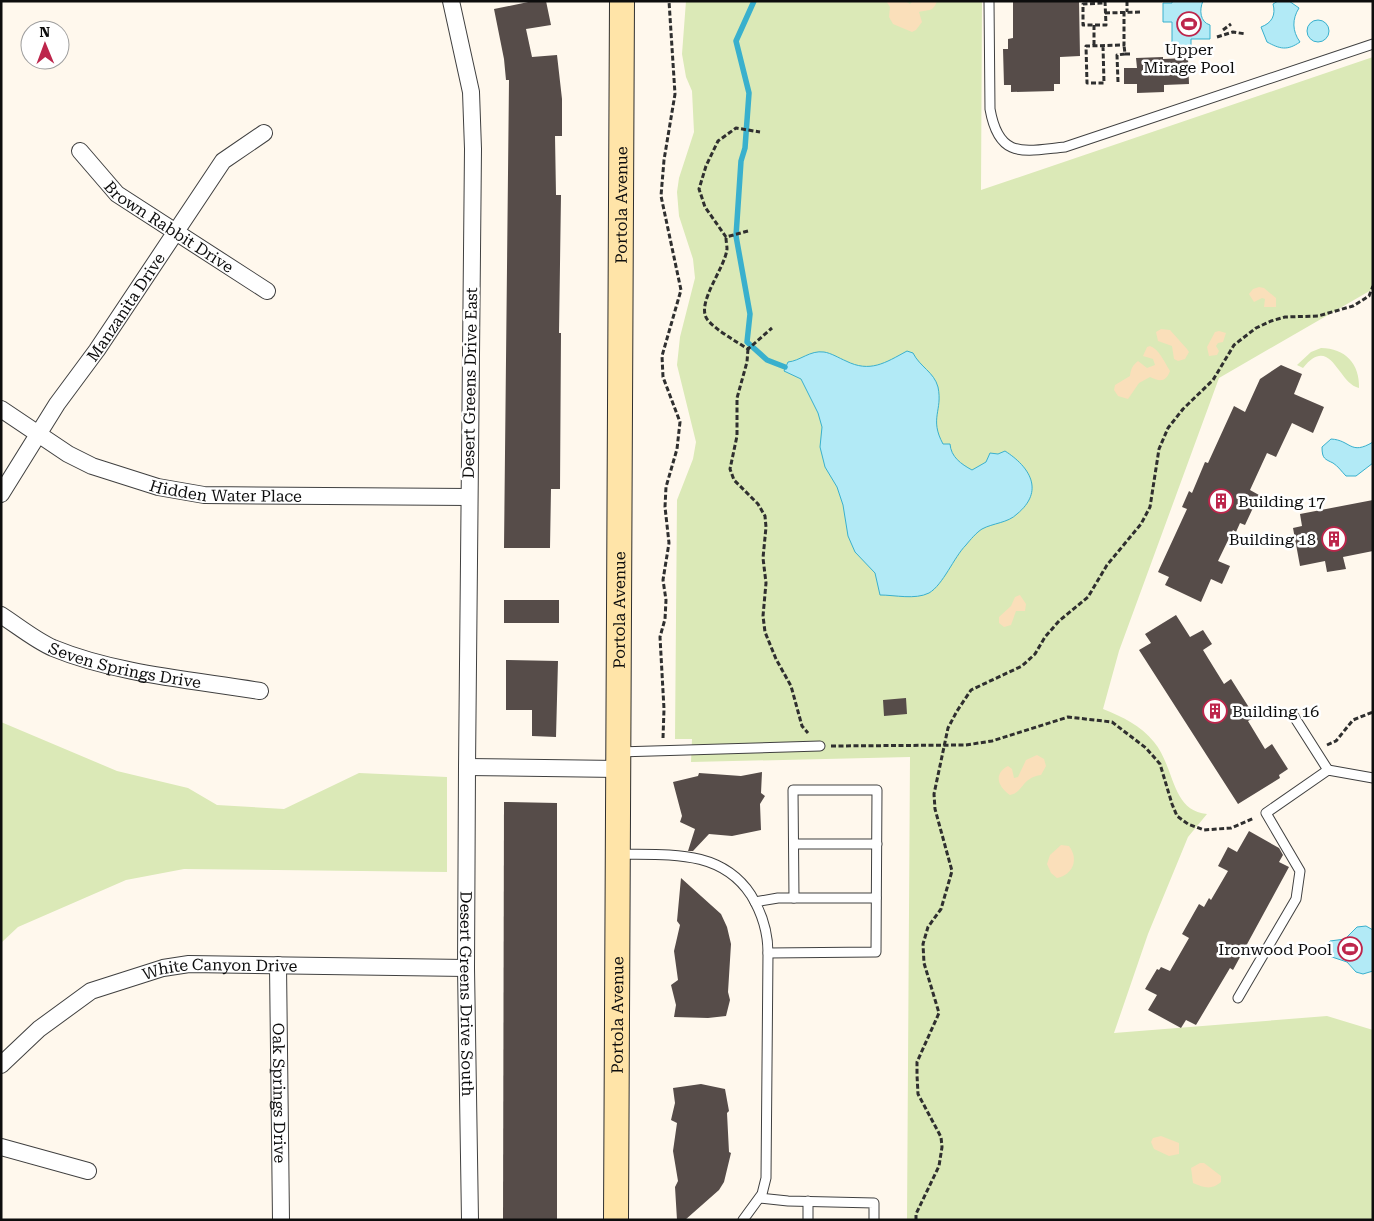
<svg xmlns="http://www.w3.org/2000/svg" width="1374" height="1221" font-family="'Roboto Serif',serif">
	<style>
		.green { fill: #dbe9b7 }
		.sand { fill: #fadfba }
		.water { fill: #b2eaf6; stroke: #39b0cd }
		.lines { fill: none; stroke-linecap: round; stroke-linejoin: round }
		.stream { stroke: #39b0cd; stroke-width: 5.5 }
		.building { fill: #564c49 }
		.lane-casing { stroke: #404040; stroke-width: 11 }
		.street-casing { stroke: #404040; stroke-width: 18 }
		.secondary-casing { stroke: #2f2f2f; stroke-width: 26 }
		.path { stroke: #2f2f2f; stroke-width: 3; stroke-dasharray: 5 2.5; stroke-linecap: butt }
		.lane { stroke: #fff; stroke-width: 9 }
		.street { stroke: #fff; stroke-width: 16 }
		.secondary { stroke: #ffe4a8; stroke-width: 24 }
		.labels { text-anchor: middle; dominant-baseline: central; stroke-width: 5; stroke-linejoin: round; paint-order: stroke }
		.poi-label { font-size: 16px; fill: #0d0d0d; stroke: #fff; text-anchor: start }
		.street-label { font-size: 16px; fill: #0d0d0d; stroke: #fff }
	</style>
	<rect width="100%" height="100%" fill="#fff8ed"/>
	<g class="green">
		<path d="M686,1H982L981,190L1373,57V289L1219,378L1119,651L1103,709C1123,717 1140,725 1154,742C1175,767 1171,811 1207,814L1188,837L1148,934L1114,1033L1327,1016L1373,1030V1220H907L910,757L691,762L692,739H675L677,500L693,459L696,442L677,365L680,337L695,278L693,259L679,216L677,192L679,178L694,132L692,91L686,77L682,54Z"/>
		<path d="M1321,348C1345,348 1360,364 1359,388C1338,384 1331,333 1303,368L1297,365L1311,352Z"/>
		<polygon points="1,722 117,771 188,788 217,805 284,809 359,773 447,777 447,872 184,869 126,880 18,927 1,943"/>
	</g>
	<g class="sand">
		<path d="M886,1H905L910,4L913,1H937C933,13 928,9 919,12L922,22L916,30L912,32L893,24L889,17L890,7Z"/>
		<polygon points="1259,287 1264,288 1276,298 1276,307 1264,307 1265,299 1262,298 1254,302 1249,294 1253,289"/>
		<polygon points="1161,329 1170,330 1187,349 1189,352 1185,359 1178,361 1174,359 1172,346 1158,341 1156,332"/>
		<polygon points="1219,331 1226,333 1223,342 1218,343 1216,346 1219,351 1217,355 1209,356 1207,347 1215,332"/>
		<path d="M1150,346C1160,350 1164,362 1170,371C1166,382 1160,382 1150,377L1139,383L1128,399L1118,396L1114,390L1115,385L1130,376C1131,369 1132,366 1138,361L1147,368L1155,365L1153,359L1143,356L1147,347Z"/>
		<polygon points="1020,595 1026,604 1025,611 1016,611 1011,625 1004,627 999,623 999,617 1011,606 1015,597"/>
		<path d="M1037,755L1044,759L1046,766L1041,775C1021,778 1024,792 1010,795C998,787 993,774 1008,766L1012,769L1014,778L1018,777L1026,760Z"/>
		<path d="M1061,845L1069,846C1079,859 1073,875 1057,878L1051,873L1047,864L1050,855Z"/>
		<polygon points="1161,1136 1179,1143 1179,1154 1169,1156 1154,1149 1151,1142 1153,1138"/>
		<path d="M1200,1163H1204L1221,1176V1182C1211,1190 1205,1188 1193,1183L1191,1168Z"/>
	</g>
	<g class="water">
		<path d="M1172,1H1203C1199,10 1200,22 1210,25V39H1191V48H1172V22H1163V3H1172Z"/>
		<path d="M1278,1H1289L1299,8C1292,19 1292,31 1300,42C1287,51 1280,49 1267,42L1261,27C1272,23 1276,15 1273,4Z"/>
		<circle cx="1318" cy="31" r="11"/>
		<path d="M907,351L913,353C920,367 934,372 938,387C943,411 929,418 943,444H950C951,457 961,464 972,470L986,462L990,453L998,454L1005,451C1030,467 1045,491 1017,514C1008,523 993,523 982,529C977,532 970,540 966,545C954,557 943,585 929,593C915,600 895,595 880,595L875,573L855,552L848,536L843,505L837,487L825,467L820,447L822,427L818,413L801,379L784,371L788,362C800,361 810,350 824,352C831,353 839,358 846,361C870,373 885,363 907,351Z"/>
		<path d="M1331,439C1351,440 1350,456 1373,442V463L1356,476H1346C1342,472 1338,466 1333,463C1325,459 1322,459 1322,447Z"/>
		<polygon points="1366,926 1373,930 1373,971 1363,974 1356,972 1347,962 1329,956 1326,946 1330,941 1345,939 1357,927"/>
	</g>
	<g class="lines">
		<polyline class="stream" points="754,1 736,41 749,93 745,148 741,161 736,236 750,314 747,342 767,360 785,367"/>
	</g>
	<g class="building">
		<polygon points="533,1 546,1 551,25 526,29 532,57 557,55 562,99 562,136 555,136 556,195 561,195 559,333 561,333 560,489 551,489 550,548 504,548 509,80 506,80 504,59 494,9"/>
		<polygon points="1013,1 1079,1 1080,56 1060,57 1060,84 1054,84 1054,91 1011,92 1011,85 1004,85 1003,49 1008,49 1008,39 1013,38"/>
		<polygon points="1163,57 1163,59 1188,58 1189,84 1164,85 1164,92 1137,93 1137,84 1124,84 1124,68 1137,68 1136,58"/>
		<polygon points="1281,365 1302,374 1294,394 1324,407 1313,433 1292,423 1276,457 1267,453 1250,490 1259,495 1245,525 1240,523 1236,532 1233,530 1218,561 1230,566 1222,584 1211,579 1201,602 1165,585 1169,577 1158,572 1187,509 1182,507 1189,491 1192,493 1205,462 1208,463 1234,406 1245,412 1260,379"/>
		<polygon points="1373,500 1373,551 1343,557 1346,569 1327,572 1325,561 1300,566 1293,528 1302,526 1300,514"/>
		<rect x="504" y="600" width="55" height="23"/>
		<polygon points="1176,615 1190,637 1203,630 1212,644 1203,650 1224,684 1231,679 1255,717 1248,721 1265,749 1272,744 1288,769 1279,775 1280,778 1238,804 1139,650 1151,643 1145,634"/>
		<polygon points="506,660 558,661 556,737 532,736 532,710 506,710"/>
		<polygon points="906,698 907,714 884,716 883,700"/>
		<polygon points="762,772 761,793 765,796 760,804 761,830 732,836 709,834 693,851 688,851 695,829 680,822 682,816 673,782 698,776 699,773 741,776"/>
		<polygon points="504,802 557,803 557,1220 503,1220"/>
		<polygon points="1249,831 1279,848 1283,855 1279,862 1289,867 1233,970 1230,968 1196,1025 1186,1020 1181,1028 1148,1010 1157,995 1145,989 1157,969 1159,970 1161,967 1170,971 1189,938 1182,934 1199,904 1204,907 1209,898 1211,900 1228,871 1218,866 1228,847 1237,852"/>
		<polygon points="681,878 721,914 727,927 731,944 728,992 730,1000 726,1016 708,1018 674,1017 676,1005 671,985 678,980 674,951 680,925 677,921"/>
		<polygon points="701,1084 725,1089 729,1111 727,1113 729,1152 731,1153 724,1182 719,1190 685,1220 677,1220 675,1187 678,1181 673,1151 677,1123 671,1120 675,1103 673,1088"/>
	</g>
	<g class="lines">
		<g class="lane-casing">
			<g id="lane">
				<path d="M989,1L990,109C999,160 1024,151 1065,147L1373,44"/>
				<polyline points="1293,715 1328,770"/>
				<polyline points="618,752 820,746"/>
				<polyline points="794,844 877,844"/>
				<path d="M619,854C668,855 721,849 751,895C762,913 768,932 768,953L766,1178L762,1194L743,1220"/>
				<polyline points="755,902 778,898 876,898"/>
				<polyline points="768,953 876,952 877,790 793,790 794,898"/>
				<polyline points="1238,998 1296,899 1300,871 1266,813 1328,770 1373,778"/>
				<polyline points="760,1198 788,1201 874,1203 874,1220"/>
				<polyline points="808,1220 808,1201"/>
			</g>
		</g>
		<g class="street-casing">
			<g id="street">
				<path id="s1" d="M451,1L471,92L473,149L467,767L466,968L470,1220"/>
				<path id="s2" d="M80,151L117,194L267,291"/>
				<path id="s3" d="M1,409L68,454L92,466L158,487L204,495L469,497"/>
				<path id="s4" d="M1,494L57,404L97,350L223,161L264,133"/>
				<path id="s5" d="M1,615C18,626 35,640 53,648C116,674 193,680 260,691"/>
				<polyline points="467,767 618,769"/>
				<path id="s6" d="M278,965L281,1220"/>
				<path id="s7" d="M1,1065L39,1029L91,991L163,968L189,964L466,968"/>
				<polyline points="1,1147 88,1171"/>
			</g>
		</g>
		<g class="secondary-casing">
			<g id="secondary">
				<path id="s8" d="M616,1220L622,1"/>
			</g>
		</g>
		<g class="path">
			<polyline points="1105,1 1106,25 1083,25 1083,4 1105,3"/>
			<polyline points="1127,1 1127,12"/>
			<polyline points="1105,13 1141,12"/>
			<polyline points="1094,25 1094,46"/>
			<polyline points="1223,30 1231,24"/>
			<polyline points="1217,37 1233,32 1246,34"/>
			<polyline points="1103,46 1104,83 1087,83 1086,46 1124,45 1124,12"/>
			<polyline points="1125,54 1131,54"/>
			<polyline points="1118,82 1117,55 1125,54 1124,45"/>
			<polyline points="748,231 726,237 705,207 699,189 706,166 718,141 736,128 760,132"/>
			<path d="M726,238C726,241 727,246 727,249C725,268 696,303 707,319C714,329 737,342 748,349L772,328"/>
			<polyline points="748,349 747,362 737,398 737,436 730,469 734,480 758,504 765,516 766,527 763,558 766,583 763,616 765,632 776,659 791,686 802,726 808,733"/>
			<polyline points="663,738 664,709 660,637 665,619 666,600 663,580 669,543 665,507 666,487 677,449 680,422 663,377 662,356 681,290 661,196 664,160 675,94 669,1"/>
			<polyline points="1327,745 1336,741 1353,720 1373,712"/>
			<polyline points="831,746 966,745 992,741 1068,717 1112,722 1146,748 1160,764 1172,804 1177,816 1188,824 1204,830 1231,828 1254,818"/>
			<polyline points="916,1220 916,1214 939,1166 942,1147 941,1137 918,1094 917,1075 917,1062 939,1013 924,963 923,944 928,927 941,909 952,871 935,809 934,794 948,728 957,711 971,690 1022,666 1035,654 1045,637 1059,621 1088,597 1107,565 1141,524 1150,507 1159,449 1168,428 1183,409 1213,380 1234,345 1256,328 1271,321 1285,317 1318,316 1353,306 1369,296 1373,286"/>
		</g>
		<use href="#lane" class="lane"/>
		<use href="#street" class="street"/>
		<use href="#secondary" class="secondary"/>
	</g>
	<defs>
		<g id="stadium-ring" transform="scale(1.25)"><circle r="9.5" fill="#fff" stroke="#bd254b" stroke-width="1.5"/><path d="M0-5a6.5 5 0 1 0 0 10a6.5 5 0 1 0 0-10ZM-3.5-1.8h7v3.6h-7Z" fill="#bd254b"/></g>
		<g id="building-ring" transform="scale(1.25)"><circle r="9.5" fill="#fff" stroke="#bd254b" stroke-width="1.5"/><path d="M-4-6H4V6H1V3H-1V6H-4ZM-2.5-4.3h1.7v1.8h-1.7ZM.8-4.3h1.7v1.8H.8ZM-2.5-1h1.7V.8h-1.7ZM.8-1h1.7V.8H.8Z" fill="#bd254b"/></g>
	</defs>
	<g fill-rule="evenodd">
		<use href="#stadium-ring" x="1189" y="24"/>
		<use href="#building-ring" x="1221" y="501"/>
		<use href="#building-ring" x="1334" y="539"/>
		<use href="#building-ring" x="1215" y="711"/>
		<use href="#stadium-ring" x="1350" y="949"/>
	</g>
	<g class="labels">
		<g class="poi-label">
			<text x="1189" y="49" text-anchor="middle">Upper<tspan x="1189" dy="18">Mirage Pool</tspan></text>
			<text x="1238" y="501">Building 17</text>
			<text x="1316" y="539" text-anchor="end">Building 18</text>
			<text x="1232" y="711">Building 16</text>
			<text x="1332" y="949" text-anchor="end">Ironwood Pool</text>
		</g>
		<g class="street-label">
			<text stroke="none"><textPath href="#s8" startOffset="1015">Portola Avenue</textPath></text>
			<text stroke="none"><textPath href="#s2" startOffset="118">Brown Rabbit Drive</textPath></text>
			<text stroke="none"><textPath href="#s4" startOffset="225">Manzanita Drive</textPath></text>
			<text transform="translate(470 383) rotate(-89)">Desert Greens Drive East</text>
			<text stroke="none"><textPath href="#s3" startOffset="245">Hidden Water Place</textPath></text>
			<text stroke="none"><textPath href="#s8" startOffset="610">Portola Avenue</textPath></text>
			<text stroke="none"><textPath href="#s5" startOffset="136">Seven Springs Drive</textPath></text>
			<text stroke="none"><textPath href="#s7" startOffset="249">White Canyon Drive</textPath></text>
			<text stroke="none"><textPath href="#s1" startOffset="995">Desert Greens Drive South</textPath></text>
			<text stroke="none"><textPath href="#s8" startOffset="205">Portola Avenue</textPath></text>
			<text stroke="none"><textPath href="#s6" startOffset="128">Oak Springs Drive</textPath></text>
		</g>
	</g>
	<rect width="1374" height="1221" fill="none" stroke="#0d0d0d" stroke-width="5"/>
	<g transform="translate(45 45) rotate(359)"><circle r="24" fill="#ffffff" stroke="#9e9e9e"/>
	<path d="M0-4L9 19L0 12L-9 19Z" fill="#bd254b"/>
	<text y="-8" font-size="14" font-weight="bold" text-anchor="middle" fill="#0d0d0d">N</text>
	</g>
</svg>
